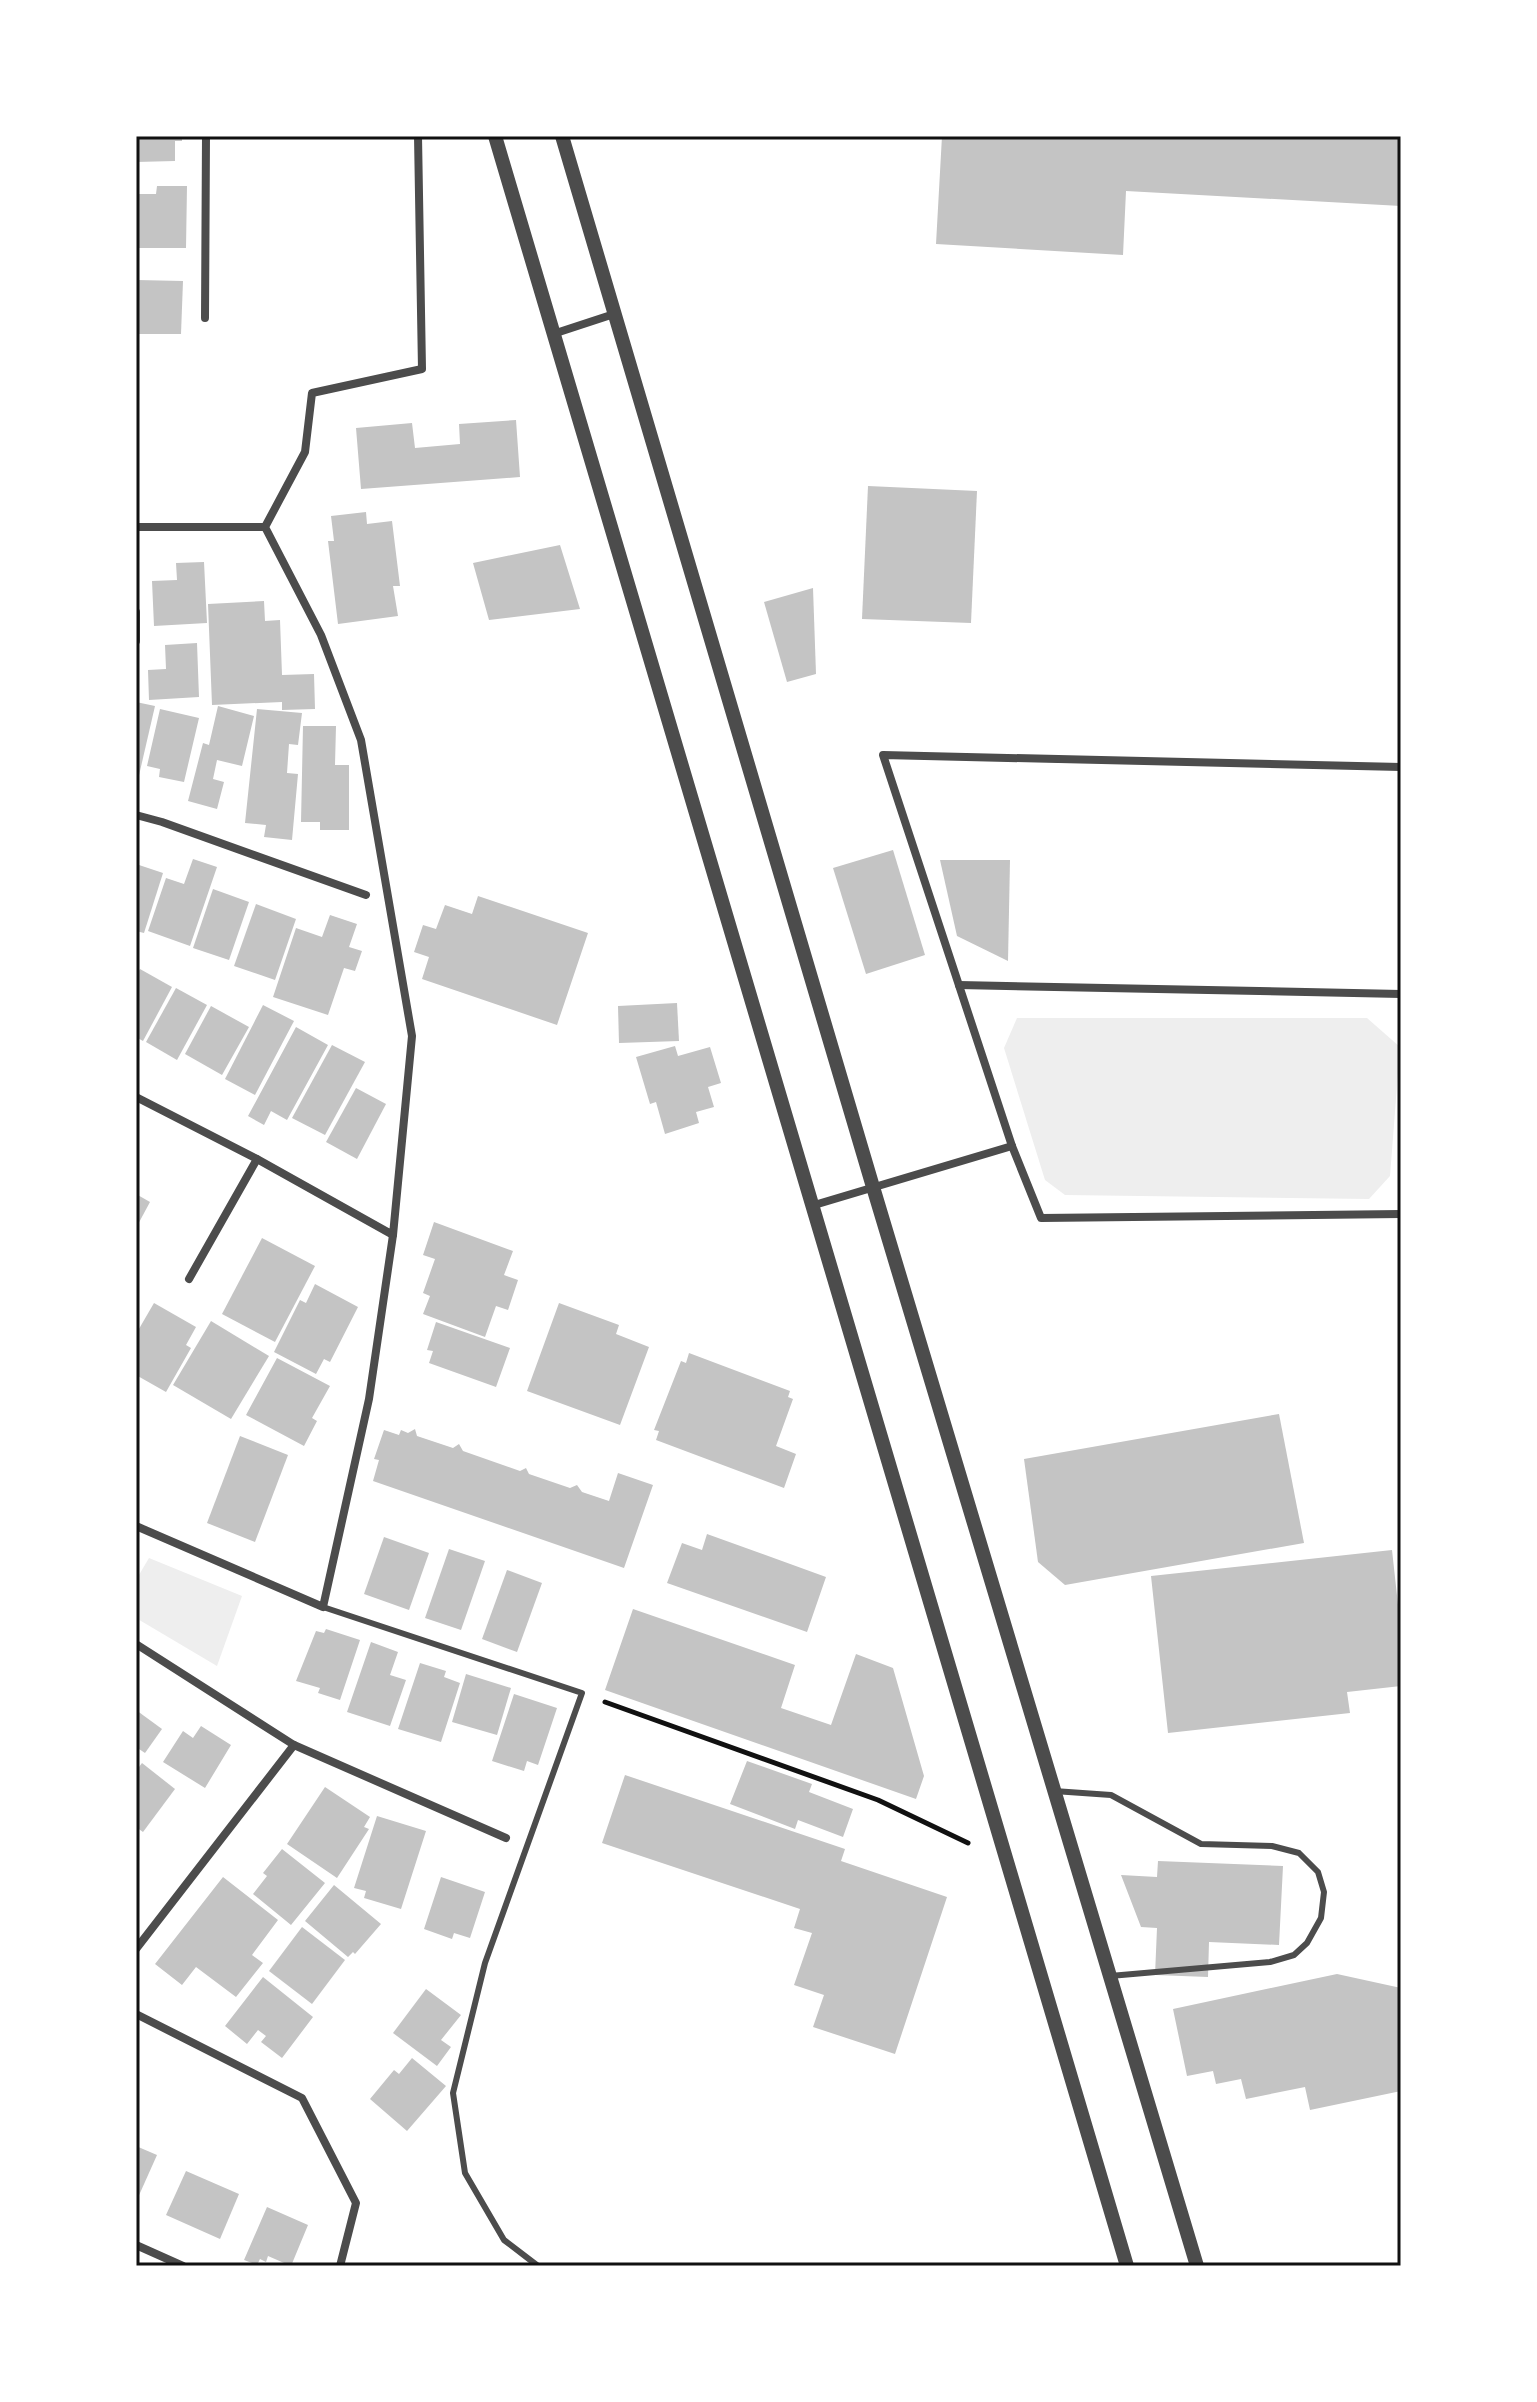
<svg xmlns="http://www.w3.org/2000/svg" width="1537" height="2402" font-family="'DM Sans',sans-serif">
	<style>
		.green { fill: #eee }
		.building { fill: #c4c4c4 }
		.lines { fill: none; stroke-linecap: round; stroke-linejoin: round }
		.path { stroke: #111; stroke-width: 5 }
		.service { stroke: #4c4c4c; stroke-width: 6 }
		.minor { stroke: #4c4c4c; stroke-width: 8 }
		.tertiary { stroke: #4c4c4c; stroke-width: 14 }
		.neatline { fill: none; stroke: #111; stroke-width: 3 }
	</style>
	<rect width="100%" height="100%" fill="#fff"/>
	<g class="green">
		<polygon points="1017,1018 1367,1018 1400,1047 1390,1176 1369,1199 1065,1195 1045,1180 1004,1048"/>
		<polygon points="149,1558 242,1596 217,1666 136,1618 136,1580"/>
	</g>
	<g class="building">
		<polygon points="136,136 182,136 182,141 175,141 175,161 136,162"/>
		<polygon points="942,136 1401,136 1401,206 1126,191 1123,255 936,244"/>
		<polygon points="157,186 187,186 186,248 136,248 136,194 156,194"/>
		<polygon points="137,280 183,281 181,334 136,334"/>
		<polygon points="516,420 520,477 361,489 356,428 412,423 415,448 460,444 459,424"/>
		<polygon points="868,486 977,491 971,623 862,619"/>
		<polygon points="366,512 367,524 392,521 400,586 393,586 398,616 338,624 328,541 334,541 331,516"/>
		<polygon points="560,545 580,609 489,620 473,563"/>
		<polygon points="204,562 207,623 154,626 152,581 177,580 176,563"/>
		<polygon points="813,588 816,674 787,682 764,602"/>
		<polygon points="264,601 265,621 280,620 282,675 314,674 315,709 282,710 282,702 212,705 208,604"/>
		<polygon points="197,643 199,697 149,700 148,670 166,669 165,645"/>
		<polygon points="136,702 155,706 137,784 136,784"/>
		<polygon points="218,706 254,716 242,766 217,760 213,779 224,782 217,809 188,801 203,743 209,745"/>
		<polygon points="160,709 199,718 184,782 159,777 160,769 147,766"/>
		<polygon points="257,709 302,713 298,745 289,744 287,773 298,774 292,840 264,837 266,825 245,823"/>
		<polygon points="303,726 336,726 335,765 349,765 349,830 320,830 320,822 301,822"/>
		<polygon points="893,850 925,955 866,974 833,868"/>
		<polygon points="193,859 217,867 190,946 148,931 166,878 184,884"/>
		<polygon points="940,860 1010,860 1008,961 957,936"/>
		<polygon points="136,864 163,873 144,933 136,931"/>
		<polygon points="213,889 249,902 229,960 193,948"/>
		<polygon points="478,896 588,933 557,1025 422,979 429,957 414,952 423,925 436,929 445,905 472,914"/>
		<polygon points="256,904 296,919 275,980 234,966"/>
		<polygon points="330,915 357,924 349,947 362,951 355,971 344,968 328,1015 273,997 296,928 322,937"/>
		<polygon points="140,969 172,987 143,1041 136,1037 136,976"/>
		<polygon points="176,988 207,1005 177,1060 146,1042"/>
		<polygon points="677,1003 679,1041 619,1043 618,1006"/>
		<polygon points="263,1005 294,1021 255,1095 225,1079"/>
		<polygon points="211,1006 249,1027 222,1075 185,1054"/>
		<polygon points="296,1027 328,1045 287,1120 271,1111 264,1125 248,1116"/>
		<polygon points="332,1045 365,1062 325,1135 292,1118"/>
		<polygon points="675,1046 678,1056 710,1047 721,1083 708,1087 714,1107 696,1112 699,1123 665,1134 656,1102 650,1104 636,1057"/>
		<polygon points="356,1088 386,1104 357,1159 326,1142"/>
		<polygon points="136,1194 150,1202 136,1228"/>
		<polygon points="434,1222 513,1251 504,1275 518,1280 508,1310 496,1306 485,1337 423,1314 430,1296 423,1293 435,1259 423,1255"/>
		<polygon points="262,1238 315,1266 275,1342 222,1314"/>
		<polygon points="315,1284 358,1307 330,1362 324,1359 316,1374 274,1352 300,1300 306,1303"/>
		<polygon points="154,1303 196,1327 186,1345 191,1348 166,1392 136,1375 136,1334"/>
		<polygon points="559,1303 619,1325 616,1334 649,1347 620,1425 527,1391"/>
		<polygon points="211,1321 269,1356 231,1419 173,1385"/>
		<polygon points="436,1322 510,1348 496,1387 429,1363 433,1351 427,1350"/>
		<polygon points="689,1353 790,1391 788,1397 793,1399 776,1446 796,1454 784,1488 656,1440 659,1431 654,1430 681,1361 686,1363"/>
		<polygon points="277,1358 330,1386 312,1418 317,1421 304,1446 246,1415"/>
		<polygon points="1279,1414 1304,1543 1065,1585 1038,1562 1024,1459"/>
		<polygon points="415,1429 417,1436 453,1448 459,1444 463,1451 520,1471 526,1468 529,1474 570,1488 577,1485 582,1492 609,1501 618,1473 653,1485 624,1568 373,1481 379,1460 374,1459 384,1430 399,1435 401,1430 408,1433"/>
		<polygon points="240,1436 288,1455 255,1542 207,1523"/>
		<polygon points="707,1534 826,1577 807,1632 667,1583 682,1543 702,1550"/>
		<polygon points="384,1537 429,1553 409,1610 364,1594"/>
		<polygon points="449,1549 485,1561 461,1630 425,1618"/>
		<polygon points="1392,1550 1401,1632 1401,1686 1347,1692 1350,1713 1168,1733 1151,1576"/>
		<polygon points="507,1570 542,1583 517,1652 482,1639"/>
		<polygon points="633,1609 795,1665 781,1708 831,1725 856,1654 893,1668 924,1776 916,1799 605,1690"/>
		<polygon points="326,1629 360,1640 340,1700 318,1693 320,1688 296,1681 316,1631 324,1633"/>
		<polygon points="371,1642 398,1652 390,1675 406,1680 390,1726 347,1712"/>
		<polygon points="420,1663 446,1671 444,1677 460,1683 441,1742 398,1729"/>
		<polygon points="466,1674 511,1688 497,1735 452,1722"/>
		<polygon points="514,1694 557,1708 538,1765 527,1761 524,1771 492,1761"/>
		<polygon points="136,1710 162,1729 145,1753 136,1747"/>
		<polygon points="201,1726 231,1745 205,1788 163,1762 183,1731 193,1738"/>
		<polygon points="747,1761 812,1784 809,1792 853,1809 843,1837 798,1820 795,1829 730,1804"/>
		<polygon points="142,1763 175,1789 143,1832 136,1827 136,1771"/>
		<polygon points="625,1775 845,1849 841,1861 947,1897 895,2054 813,2027 824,1995 794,1985 812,1933 794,1928 800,1909 602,1843"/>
		<polygon points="325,1787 370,1817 364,1827 369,1829 337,1878 287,1844"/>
		<polygon points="377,1816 426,1831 401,1909 364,1898 366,1891 354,1888"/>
		<polygon points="282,1849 325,1883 291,1925 253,1894 267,1876 263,1873"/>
		<polygon points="1158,1861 1283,1866 1279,1945 1209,1942 1208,1977 1155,1975 1157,1928 1141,1927 1121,1875 1157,1877"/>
		<polygon points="223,1877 278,1920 252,1955 263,1963 236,1997 196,1967 182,1985 155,1964"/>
		<polygon points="441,1877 485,1892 470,1938 454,1933 452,1939 424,1929"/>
		<polygon points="334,1885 381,1924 355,1954 353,1952 348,1957 305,1921"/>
		<polygon points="302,1927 345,1960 312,2004 269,1971"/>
		<polygon points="1337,1974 1401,1988 1401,2091 1310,2110 1305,2087 1246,2099 1241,2079 1216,2084 1213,2071 1187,2076 1173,2009"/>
		<polygon points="263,1977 313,2017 282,2058 261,2042 266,2036 258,2030 247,2044 225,2026"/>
		<polygon points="426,1989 461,2015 441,2040 451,2047 437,2066 393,2033"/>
		<polygon points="412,2058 446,2086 407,2131 370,2099 394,2070 399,2074"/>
		<polygon points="136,2146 157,2155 136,2202"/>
		<polygon points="186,2171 239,2194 220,2239 166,2215"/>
		<polygon points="267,2207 308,2225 291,2266 268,2256 266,2262 260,2259 257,2265 244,2260"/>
	</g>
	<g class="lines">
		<polyline class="path" points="605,1702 878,1800 968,1843"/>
		<g class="service">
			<polyline points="323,1607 582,1693 485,1963 453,2093 465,2173 504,2240 538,2266"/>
			<polyline points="1054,1791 1111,1795 1201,1844 1272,1846 1299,1853 1318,1872 1324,1892 1321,1918 1307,1943 1294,1955 1270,1962 1110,1976"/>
		</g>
		<g class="minor">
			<polyline points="205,318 206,136"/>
			<polyline points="553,334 614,314"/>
			<polyline points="136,527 265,527"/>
			<polyline points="136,612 136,641"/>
			<polyline points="1401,767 883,755 1012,1146 1041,1218 1401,1214"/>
			<polyline points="136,815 162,822 366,895"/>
			<polyline points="959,985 1401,994"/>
			<polyline points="136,1097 257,1159 189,1279"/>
			<polyline points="257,1159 393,1235 412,1036 361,740 321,635 265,527 305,452 312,393 422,369 418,136"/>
			<polyline points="811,1206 1012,1146"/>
			<polyline points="136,1526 323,1607 369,1399 393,1235"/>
			<polyline points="136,1644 294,1745 506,1838"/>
			<polyline points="136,1949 294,1745"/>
			<polyline points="136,2014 302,2098 356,2203 340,2266"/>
			<polyline points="136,2245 183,2266"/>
		</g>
		<g class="tertiary">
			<polyline points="495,136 1127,2266"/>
			<polyline points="562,136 873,1187 1197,2266"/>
		</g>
	</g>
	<rect width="1537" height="2402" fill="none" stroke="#ffffff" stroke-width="276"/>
	<rect x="138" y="138" width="1261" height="2126" class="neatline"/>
</svg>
